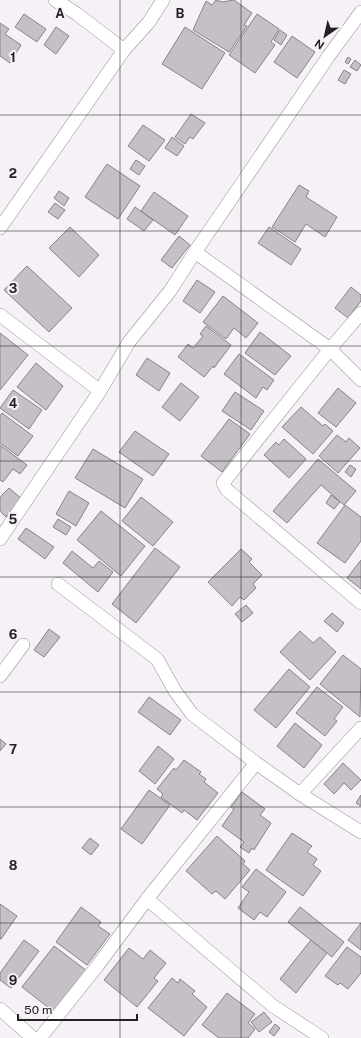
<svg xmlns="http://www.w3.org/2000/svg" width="361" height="1038" font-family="'Public Sans',sans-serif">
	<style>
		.building { fill: #c4c0c5; stroke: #888388 }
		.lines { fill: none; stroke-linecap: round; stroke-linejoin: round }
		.minor-casing { stroke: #979297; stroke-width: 14 }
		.minor { stroke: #fff; stroke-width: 13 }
		.grid { fill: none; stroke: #232123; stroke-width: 1; stroke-opacity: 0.55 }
		.grid-label { font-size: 13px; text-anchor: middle; font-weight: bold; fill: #232123; stroke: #f6f1f6; stroke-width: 4; stroke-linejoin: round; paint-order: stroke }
	</style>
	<rect width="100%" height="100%" fill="#f6f1f6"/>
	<g class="building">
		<polygon points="216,0 222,2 234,0 252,13 244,25 247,26 229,52 193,30 206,1 212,5"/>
		<polygon points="24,14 46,29 37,42 15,27"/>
		<polygon points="257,14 279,29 271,42 275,45 255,73 229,55"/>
		<polygon points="0,23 9,29 5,34 21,45 10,63 0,56"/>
		<polygon points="56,27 69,36 56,54 44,45"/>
		<polygon points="185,27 225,53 202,89 162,64"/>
		<polygon points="280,30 287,35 281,45 274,40"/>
		<polygon points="292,36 315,52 297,78 274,62"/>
		<polygon points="348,57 351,59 348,64 345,62"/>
		<polygon points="355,60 361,65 357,71 350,67"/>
		<polygon points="344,70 351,74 345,84 338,80"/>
		<polygon points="191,114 205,123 193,139 190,137 185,144 175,137"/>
		<polygon points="143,125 165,140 149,161 128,146"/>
		<polygon points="172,137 184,146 177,156 165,148"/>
		<polygon points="136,160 145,166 139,175 130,169"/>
		<polygon points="107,164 140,186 118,219 85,197"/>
		<polygon points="299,185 309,191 306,197 337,217 325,237 306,224 295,242 272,227"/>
		<polygon points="59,191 69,198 64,206 54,198"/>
		<polygon points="154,192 188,216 175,235 141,211"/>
		<polygon points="55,203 65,210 58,219 48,212"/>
		<polygon points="135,207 153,220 144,231 127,219"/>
		<polygon points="70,227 99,255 79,277 49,248"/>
		<polygon points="269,227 301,249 291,265 258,243"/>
		<polygon points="179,236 190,245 172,268 161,260"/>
		<polygon points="27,266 72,308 49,332 4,290"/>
		<polygon points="197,280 215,292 200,313 183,301"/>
		<polygon points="351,287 361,295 361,301 348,318 335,308"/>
		<polygon points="223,296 258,323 246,338 234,328 226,339 203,322"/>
		<polygon points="206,326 231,345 214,368 213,366 204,377 178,357 188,344 193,348 203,336 200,334"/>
		<polygon points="260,332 291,356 275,375 245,353"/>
		<polygon points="0,333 28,355 0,390"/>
		<polygon points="239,354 274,380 267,390 263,387 256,398 224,374"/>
		<polygon points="147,358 170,373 159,391 136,375"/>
		<polygon points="36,363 63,386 46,410 17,387"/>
		<polygon points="181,383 199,397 180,421 162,407"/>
		<polygon points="338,388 356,403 336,427 318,413"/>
		<polygon points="13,390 42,410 29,429 0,408"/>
		<polygon points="235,392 264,411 251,430 222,411"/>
		<polygon points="301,407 323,426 325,424 333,431 313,454 282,427"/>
		<polygon points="2,413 33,436 18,456 0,443 0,416"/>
		<polygon points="229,419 250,434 222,472 201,456"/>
		<polygon points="135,431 169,454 153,476 119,452"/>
		<polygon points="337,435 346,442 349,438 360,448 338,473 319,456"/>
		<polygon points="284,439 306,459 289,478 264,455 276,442 279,445"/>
		<polygon points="0,445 27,465 20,474 13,469 3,482 0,480"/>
		<polygon points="93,449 143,479 125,508 75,478"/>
		<polygon points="318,459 356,491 344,505 321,485 287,523 273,511"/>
		<polygon points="350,465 356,469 351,477 345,472"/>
		<polygon points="9,488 22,499 6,517 0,511 0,497"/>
		<polygon points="69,491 89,503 76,526 56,514"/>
		<polygon points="331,495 340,502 334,509 326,503"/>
		<polygon points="141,497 173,522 153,546 122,521"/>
		<polygon points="345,505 361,517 361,541 345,563 317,543"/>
		<polygon points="101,511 145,546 121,576 77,540"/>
		<polygon points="58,519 71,527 66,535 53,527"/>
		<polygon points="26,528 54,547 45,559 18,539"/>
		<polygon points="155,548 180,567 136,623 112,604"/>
		<polygon points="241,549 252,559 249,562 262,575 253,584 256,588 244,600 240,597 232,606 208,582"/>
		<polygon points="72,551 93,568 99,561 113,572 98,592 63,563"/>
		<polygon points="361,560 361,589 347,578"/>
		<polygon points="246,605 253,613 242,622 235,614"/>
		<polygon points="332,613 344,623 337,632 324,621"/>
		<polygon points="49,629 60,637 44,657 34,650"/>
		<polygon points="300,631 313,643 320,637 336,652 310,680 280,652"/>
		<polygon points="343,655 361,669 360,717 320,684"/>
		<polygon points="289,669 310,687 276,728 254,710"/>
		<polygon points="317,687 343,707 334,719 337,721 325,736 296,713"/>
		<polygon points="149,697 181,720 170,735 138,712"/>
		<polygon points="295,723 322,745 304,768 277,746"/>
		<polygon points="0,739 6,744 0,751"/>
		<polygon points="158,746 174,759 155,784 139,771"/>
		<polygon points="184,760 201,772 199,774 206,779 204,782 218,793 197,820 184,810 182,813 161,797 163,794 157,789 174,768 176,770"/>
		<polygon points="343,763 361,780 351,790 344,783 334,794 324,784"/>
		<polygon points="149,790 170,805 142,844 121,829"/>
		<polygon points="242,792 265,809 260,815 271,823 254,850 252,848 249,853 240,847 244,842 222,826 234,809 231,807"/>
		<polygon points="361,795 361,806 356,803"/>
		<polygon points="292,833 312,846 307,852 317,859 313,865 321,871 303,896 266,870"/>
		<polygon points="217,836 245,861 243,864 250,870 225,899 216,891 212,894 186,871"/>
		<polygon points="90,838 99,845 91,855 82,848"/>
		<polygon points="256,869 286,892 267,917 260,912 254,920 238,908 249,892 242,887"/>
		<polygon points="0,904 17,916 1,939 0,939"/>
		<polygon points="81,907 101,922 98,926 110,934 87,965 56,942"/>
		<polygon points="300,907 344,942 332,957 288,922"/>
		<polygon points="361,923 361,950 348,940"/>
		<polygon points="24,940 39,951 11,988 0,980 0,973"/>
		<polygon points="311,940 327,953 296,993 280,979"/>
		<polygon points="54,946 87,971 54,1012 22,987"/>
		<polygon points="347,947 361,957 361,973 348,989 340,983 338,985 325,976"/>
		<polygon points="129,948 143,959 150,950 166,963 154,978 158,981 137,1007 104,980"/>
		<polygon points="172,978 178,983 180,979 195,991 192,994 207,1007 184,1036 148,1008"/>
		<polygon points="227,993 255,1014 248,1023 255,1029 248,1038 219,1038 202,1025"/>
		<polygon points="264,1012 272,1022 259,1032 251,1022"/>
		<polygon points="275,1024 280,1028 274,1036 269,1032"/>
	</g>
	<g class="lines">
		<g class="minor-casing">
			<g id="minor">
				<polyline points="55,0 77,14 124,50"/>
				<polyline points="0,228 124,50 149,22 163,0"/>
				<polyline points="195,252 330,349 361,380"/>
				<polyline points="361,313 330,349 223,483 227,490 361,603"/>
				<polyline points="0,315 100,391"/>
				<polyline points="0,539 100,391 129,342 170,291 195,252 328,57 361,12"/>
				<polyline points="58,584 157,659 175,691 192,714 256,763 300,794 361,832"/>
				<polyline points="0,676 23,645"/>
				<polyline points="300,794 361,728"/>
				<polyline points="147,899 273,1006 322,1038"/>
				<polyline points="0,1009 33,1038"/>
				<polyline points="40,1038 98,965 147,899 256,763"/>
			</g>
		</g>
		<use href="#minor" class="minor"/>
	</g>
	<path class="grid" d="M120,0V1038M241,0V1038M0,115H361M0,231H361M0,346H361M0,461H361M0,577H361M0,692H361M0,807H361M0,923H361"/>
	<g class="grid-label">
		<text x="60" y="18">A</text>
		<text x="180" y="18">B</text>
		<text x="13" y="62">1</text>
		<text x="13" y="178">2</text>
		<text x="13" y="293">3</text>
		<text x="13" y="408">4</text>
		<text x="13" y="524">5</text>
		<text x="13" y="639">6</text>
		<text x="13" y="754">7</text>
		<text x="13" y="870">8</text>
		<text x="13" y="985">9</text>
	</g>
	<g transform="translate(325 36) rotate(214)" stroke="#f6f1f6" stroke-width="3" paint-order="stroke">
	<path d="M0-3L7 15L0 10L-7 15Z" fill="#232123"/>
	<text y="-6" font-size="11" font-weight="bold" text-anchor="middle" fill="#232123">N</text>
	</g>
	<path d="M18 1014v6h119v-6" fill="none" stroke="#232123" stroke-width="2"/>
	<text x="24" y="1014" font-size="12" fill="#232123" stroke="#f6f1f6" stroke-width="3" paint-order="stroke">50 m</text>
</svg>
